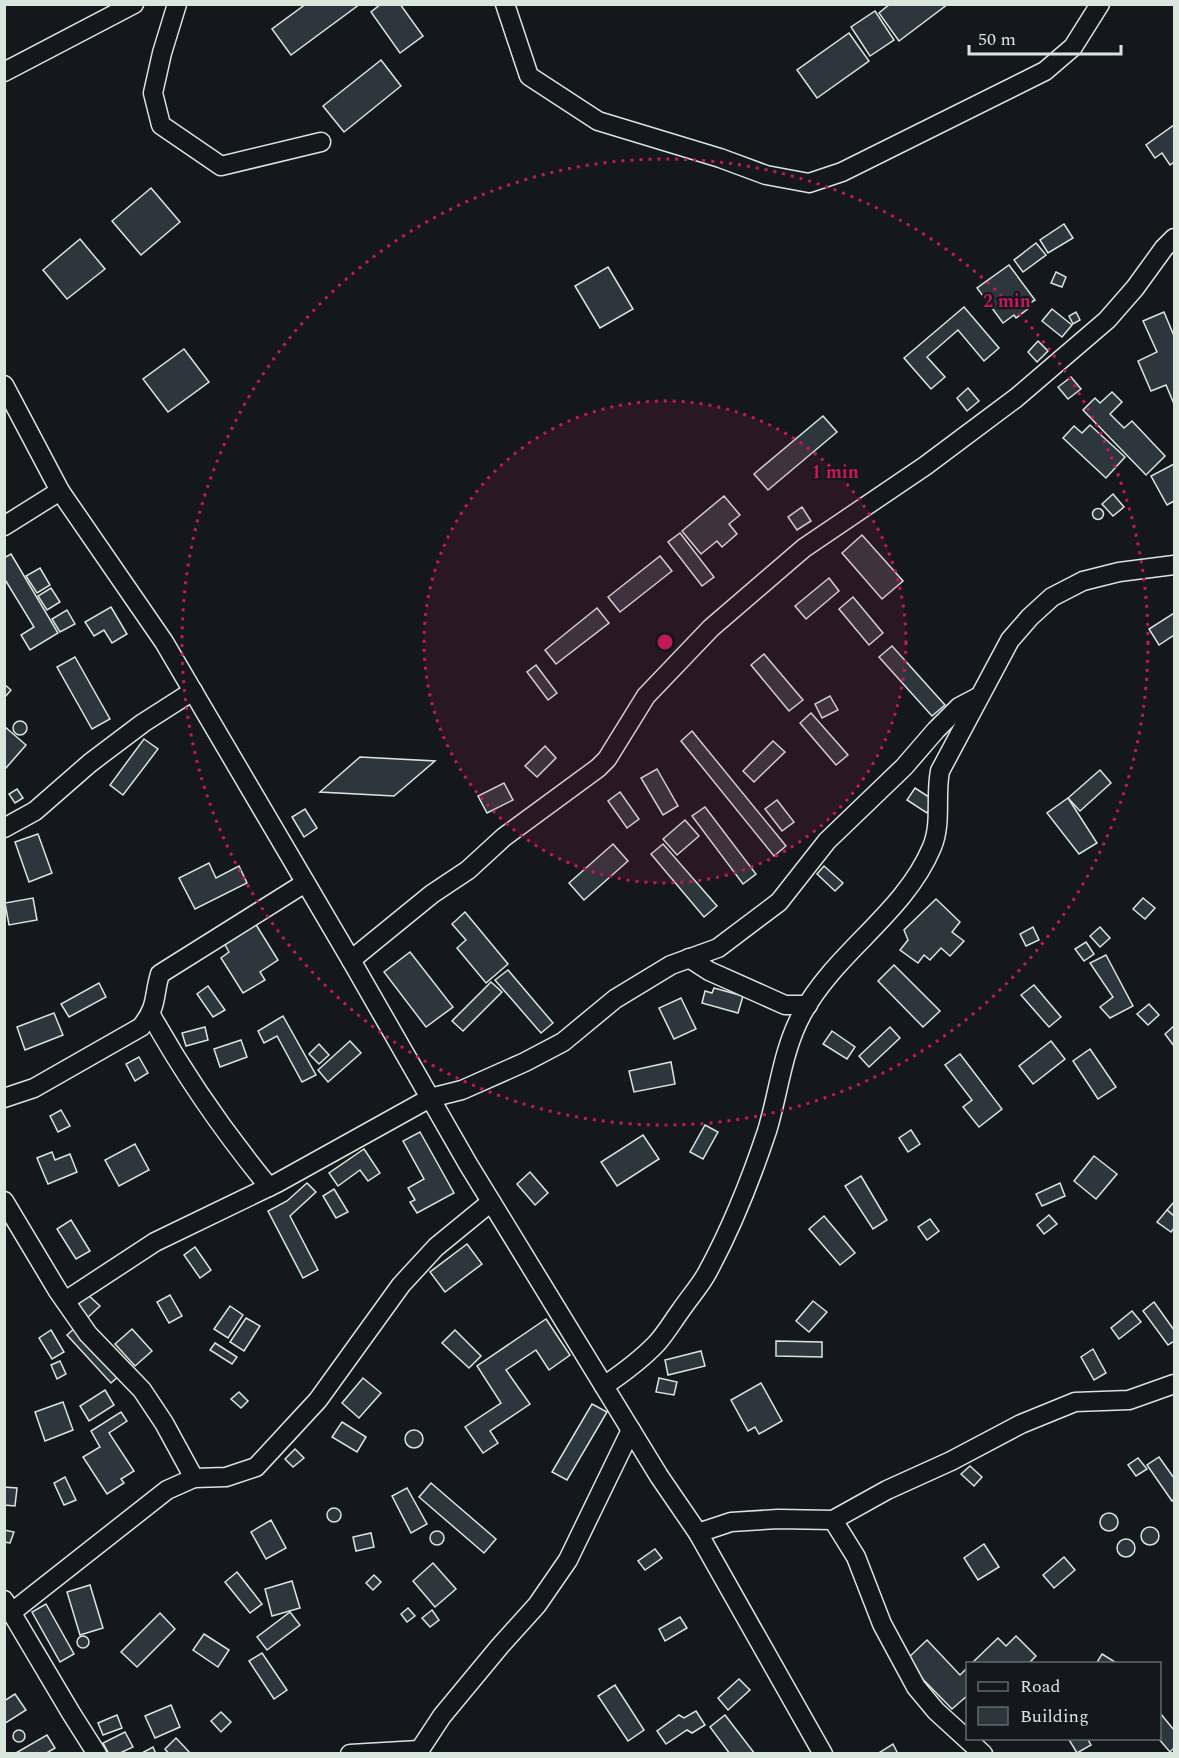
<svg xmlns="http://www.w3.org/2000/svg" width="1179" height="1758" font-family="Spectral,serif">
	<style>
		.building { fill: #2c363c; stroke: #d8e6dc; stroke-width: 1.5 }
		.lines { fill: none; stroke-linecap: round; stroke-linejoin: round }
		.minor-casing { stroke: #d8e6dc; stroke-width: 21 }
		.minor { stroke: #14181c; stroke-width: 18 }
		.ring { fill: none; stroke: #c2185b; stroke-width: 3; stroke-dasharray: 3 6 }
		.centre { fill: #c2185b; stroke: #14181c; stroke-width: 3 }
		.ring-label { font-size: 18px; text-anchor: middle; font-weight: bold; fill: #c2185b; stroke: #14181c; stroke-width: 4.5; stroke-linejoin: round; paint-order: stroke }
	</style>
	<rect width="100%" height="100%" fill="#14181c"/>
	<g class="building">
		<polygon points="306,4 360,4 291,55 272,29"/>
		<polygon points="381,4 400,4 423,36 400,53 371,12"/>
		<polygon points="890,4 948,4 899,41 879,13"/>
		<polygon points="875,11 894,40 870,56 851,27"/>
		<polygon points="849,33 869,61 817,98 797,70"/>
		<polygon points="381,60 401,86 344,132 323,106"/>
		<polygon points="1174,125 1174,162 1170,165 1162,153 1155,158 1146,145"/>
		<polygon points="151,188 180,222 141,255 112,221"/>
		<polygon points="1064,224 1073,238 1048,253 1040,240"/>
		<polygon points="80,239 105,269 67,299 43,270"/>
		<polygon points="1036,243 1046,255 1023,272 1014,260"/>
		<polygon points="1009,265 1035,300 1027,305 1029,308 1016,318 1014,315 1003,323 977,288"/>
		<polygon points="608,267 633,309 600,328 575,286"/>
		<polygon points="1056,272 1066,277 1062,287 1051,283"/>
		<polygon points="964,307 999,348 984,361 958,330 927,357 945,377 931,389 904,358"/>
		<polygon points="1052,309 1072,325 1062,337 1042,321"/>
		<polygon points="1076,312 1080,320 1073,324 1069,316"/>
		<polygon points="1164,312 1174,336 1174,404 1166,385 1151,391 1138,361 1157,352 1143,321"/>
		<polygon points="1038,341 1048,351 1037,362 1028,352"/>
		<polygon points="184,349 209,382 168,412 143,379"/>
		<polygon points="1071,377 1081,389 1068,399 1058,387"/>
		<polygon points="968,388 979,401 967,411 957,398"/>
		<polygon points="1112,392 1122,402 1110,414 1124,428 1132,421 1165,456 1146,475 1083,410 1095,398 1100,403"/>
		<polygon points="823,416 837,432 768,490 754,474"/>
		<polygon points="1090,425 1125,457 1106,478 1063,438 1074,426 1082,433"/>
		<polygon points="1174,464 1174,501 1167,505 1151,476"/>
		<polygon points="1113,494 1124,507 1113,516 1102,504"/>
		<polygon points="724,496 740,515 729,524 737,534 722,547 717,541 701,554 682,531"/>
		<polygon points="802,507 811,521 797,530 788,517"/>
		<circle cx="1098" cy="514" r="5.5"/>
		<polygon points="680,533 714,577 702,586 668,542"/>
		<polygon points="862,535 903,581 882,599 842,553"/>
		<polygon points="11,554 58,633 30,650 21,635 34,627 4,578 4,558"/>
		<polygon points="660,556 672,571 620,612 608,597"/>
		<polygon points="40,568 50,585 37,593 26,576"/>
		<polygon points="829,578 839,591 806,619 795,606"/>
		<polygon points="51,588 60,602 47,610 38,596"/>
		<polygon points="853,597 883,633 869,645 839,609"/>
		<polygon points="111,607 127,634 112,643 104,630 94,636 85,622"/>
		<polygon points="597,608 609,623 556,664 545,650"/>
		<polygon points="67,610 75,624 60,632 52,619"/>
		<polygon points="1174,613 1174,635 1159,645 1149,629"/>
		<polygon points="892,646 945,705 932,716 879,657"/>
		<polygon points="764,654 803,700 789,711 751,665"/>
		<polygon points="75,657 110,719 92,729 57,667"/>
		<polygon points="536,665 557,693 548,700 527,672"/>
		<polygon points="4,684 11,690 4,698"/>
		<polygon points="830,696 838,710 822,718 815,704"/>
		<polygon points="811,713 848,755 836,765 800,723"/>
		<circle cx="20" cy="728" r="7"/>
		<polygon points="4,726 26,745 6,768 4,766"/>
		<polygon points="692,731 786,846 774,856 681,741"/>
		<polygon points="144,739 158,749 123,795 110,785"/>
		<polygon points="773,741 785,752 754,782 743,771"/>
		<polygon points="545,746 556,758 537,777 525,766"/>
		<polygon points="360,757 435,761 394,796 320,792"/>
		<polygon points="657,769 678,806 663,815 641,778"/>
		<polygon points="1100,770 1111,783 1080,811 1068,798"/>
		<polygon points="504,783 513,800 487,813 478,796"/>
		<polygon points="915,788 935,801 927,813 907,800"/>
		<polygon points="17,789 23,798 15,803 9,794"/>
		<polygon points="620,792 639,819 627,828 608,801"/>
		<polygon points="1068,798 1097,843 1079,854 1047,813"/>
		<polygon points="777,800 794,822 782,831 765,809"/>
		<polygon points="705,807 756,874 743,884 692,816"/>
		<polygon points="305,809 317,828 304,837 292,817"/>
		<polygon points="685,820 699,836 677,855 663,839"/>
		<polygon points="38,834 52,873 29,882 15,842"/>
		<polygon points="613,844 628,861 584,900 569,883"/>
		<polygon points="663,844 717,906 704,917 651,854"/>
		<polygon points="209,863 216,878 239,866 247,883 195,909 179,878"/>
		<polygon points="824,866 843,883 835,891 817,874"/>
		<polygon points="33,898 37,920 9,925 5,903"/>
		<polygon points="1143,898 1155,908 1145,919 1133,909"/>
		<polygon points="936,899 960,922 952,932 964,941 950,956 941,948 930,960 924,955 918,963 900,950 908,940 904,930"/>
		<polygon points="465,912 508,964 486,983 457,948 466,940 452,924"/>
		<polygon points="255,923 278,960 260,972 265,980 243,993 221,958 229,952 224,943"/>
		<polygon points="1033,927 1039,940 1026,946 1020,934"/>
		<polygon points="1100,927 1110,938 1100,947 1090,936"/>
		<polygon points="1086,942 1094,954 1084,961 1075,949"/>
		<polygon points="410,952 453,1007 426,1027 384,972"/>
		<polygon points="1106,955 1133,1006 1110,1018 1100,1007 1113,997 1090,963"/>
		<polygon points="894,965 940,1011 923,1027 878,981"/>
		<polygon points="508,970 553,1023 541,1033 495,980"/>
		<polygon points="491,982 502,992 463,1031 452,1021"/>
		<polygon points="99,983 106,997 69,1017 61,1004"/>
		<polygon points="1034,985 1061,1017 1049,1027 1021,995"/>
		<polygon points="208,986 225,1010 213,1017 197,994"/>
		<polygon points="714,988 743,996 738,1013 702,1003 705,991 712,993"/>
		<polygon points="681,998 696,1029 674,1039 659,1008"/>
		<polygon points="1149,1004 1159,1015 1148,1025 1137,1014"/>
		<polygon points="54,1013 63,1035 25,1050 17,1027"/>
		<polygon points="283,1016 316,1075 302,1082 277,1036 264,1043 258,1031"/>
		<polygon points="1174,1026 1174,1046 1165,1034"/>
		<polygon points="205,1027 208,1040 186,1046 182,1033"/>
		<polygon points="890,1027 900,1038 869,1067 859,1056"/>
		<polygon points="832,1031 855,1047 847,1059 823,1044"/>
		<polygon points="241,1040 247,1057 220,1067 214,1049"/>
		<polygon points="350,1041 361,1053 328,1082 318,1070"/>
		<polygon points="1051,1041 1065,1059 1033,1084 1019,1066"/>
		<polygon points="319,1044 329,1055 319,1064 309,1054"/>
		<polygon points="1090,1049 1116,1087 1098,1099 1073,1061"/>
		<polygon points="960,1054 1002,1109 979,1127 963,1107 972,1100 945,1065"/>
		<polygon points="139,1057 148,1073 135,1081 126,1064"/>
		<polygon points="671,1062 675,1084 634,1092 629,1071"/>
		<polygon points="61,1110 70,1126 58,1132 50,1116"/>
		<polygon points="705,1125 718,1132 703,1159 690,1152"/>
		<polygon points="911,1130 920,1144 908,1152 899,1138"/>
		<polygon points="420,1132 454,1193 417,1213 410,1202 415,1200 408,1188 424,1179 403,1141"/>
		<polygon points="643,1135 659,1159 617,1186 601,1162"/>
		<polygon points="135,1144 149,1170 119,1186 105,1160"/>
		<polygon points="364,1149 380,1173 368,1181 360,1170 338,1186 329,1173"/>
		<polygon points="52,1152 55,1160 70,1154 77,1172 48,1184 37,1158"/>
		<polygon points="1094,1156 1117,1174 1096,1199 1074,1181"/>
		<polygon points="530,1172 548,1193 535,1205 517,1184"/>
		<polygon points="861,1176 887,1220 873,1229 845,1186"/>
		<polygon points="307,1183 316,1192 290,1216 318,1270 303,1278 268,1211 287,1201"/>
		<polygon points="1060,1183 1065,1196 1042,1206 1036,1194"/>
		<polygon points="334,1189 348,1212 336,1218 323,1196"/>
		<polygon points="1174,1202 1174,1216 1167,1210"/>
		<polygon points="1167,1210 1174,1216 1174,1228 1171,1232 1157,1222"/>
		<polygon points="1049,1215 1057,1224 1044,1234 1037,1225"/>
		<polygon points="824,1216 855,1253 840,1265 809,1229"/>
		<polygon points="930,1219 939,1231 927,1240 918,1227"/>
		<polygon points="71,1220 90,1251 76,1259 57,1229"/>
		<polygon points="467,1244 482,1264 445,1292 430,1272"/>
		<polygon points="195,1247 211,1270 200,1278 184,1255"/>
		<polygon points="87,1294 100,1306 86,1319 74,1308"/>
		<polygon points="170,1295 182,1316 169,1323 157,1302"/>
		<polygon points="813,1301 827,1312 809,1332 796,1321"/>
		<polygon points="1154,1302 1174,1330 1174,1341 1168,1345 1143,1311"/>
		<polygon points="230,1306 243,1315 228,1338 214,1329"/>
		<polygon points="1132,1311 1141,1322 1119,1339 1111,1328"/>
		<polygon points="246,1318 260,1326 244,1351 230,1342"/>
		<polygon points="546,1319 570,1355 549,1370 536,1350 506,1370 530,1404 490,1431 498,1443 483,1453 465,1427 501,1403 477,1366"/>
		<polygon points="76,1327 120,1375 111,1383 67,1335"/>
		<polygon points="132,1329 152,1351 135,1366 115,1344"/>
		<polygon points="51,1330 64,1352 52,1359 39,1338"/>
		<polygon points="455,1330 481,1356 469,1368 442,1343"/>
		<polygon points="776,1341 822,1342 822,1357 776,1356"/>
		<polygon points="215,1343 237,1357 232,1364 210,1350"/>
		<polygon points="1093,1349 1106,1373 1094,1380 1081,1357"/>
		<polygon points="701,1351 705,1366 668,1375 665,1360"/>
		<polygon points="60,1361 66,1374 57,1379 51,1365"/>
		<polygon points="363,1378 381,1393 359,1418 342,1403"/>
		<polygon points="659,1378 677,1382 674,1395 656,1392"/>
		<polygon points="761,1383 782,1421 759,1434 755,1427 748,1431 731,1400"/>
		<polygon points="105,1390 114,1405 89,1421 80,1406"/>
		<polygon points="239,1392 248,1401 241,1408 231,1399"/>
		<polygon points="63,1402 73,1430 45,1441 35,1412"/>
		<polygon points="592,1404 607,1412 567,1480 552,1472"/>
		<polygon points="121,1412 127,1421 109,1433 134,1471 121,1479 124,1483 107,1494 83,1457 100,1447 91,1431"/>
		<polygon points="342,1422 366,1437 357,1452 332,1437"/>
		<circle cx="414" cy="1439" r="9"/>
		<polygon points="295,1449 304,1458 293,1467 285,1459"/>
		<polygon points="1159,1457 1174,1478 1174,1499 1172,1501 1147,1465"/>
		<polygon points="1138,1458 1147,1469 1136,1476 1128,1465"/>
		<polygon points="970,1466 982,1477 974,1486 961,1474"/>
		<polygon points="65,1477 76,1500 64,1505 54,1483"/>
		<polygon points="431,1483 496,1539 484,1553 419,1497"/>
		<polygon points="4,1487 17,1488 15,1506 4,1505"/>
		<polygon points="407,1488 427,1524 411,1533 392,1496"/>
		<circle cx="334" cy="1515" r="7"/>
		<circle cx="1109" cy="1522" r="9"/>
		<polygon points="271,1520 286,1548 266,1559 251,1532"/>
		<circle cx="1150" cy="1536" r="9"/>
		<polygon points="4,1530 14,1532 10,1543 4,1542"/>
		<circle cx="437" cy="1538" r="7"/>
		<polygon points="371,1533 374,1547 356,1551 353,1537"/>
		<circle cx="1126" cy="1548" r="9"/>
		<polygon points="984,1544 999,1567 978,1580 964,1558"/>
		<polygon points="655,1549 662,1558 645,1570 638,1561"/>
		<polygon points="1064,1557 1075,1570 1054,1588 1043,1575"/>
		<polygon points="433,1563 456,1589 435,1607 413,1581"/>
		<polygon points="237,1572 262,1604 250,1613 225,1582"/>
		<polygon points="374,1575 381,1582 373,1590 366,1583"/>
		<polygon points="292,1581 300,1608 272,1616 265,1589"/>
		<polygon points="90,1585 103,1628 80,1635 67,1592"/>
		<polygon points="46,1604 74,1654 60,1662 32,1612"/>
		<polygon points="408,1608 415,1616 407,1622 401,1614"/>
		<polygon points="432,1610 439,1620 430,1627 422,1618"/>
		<polygon points="290,1612 300,1625 267,1650 257,1637"/>
		<polygon points="160,1613 175,1629 137,1667 121,1652"/>
		<polygon points="680,1617 687,1628 665,1641 659,1629"/>
		<polygon points="204,1634 229,1650 218,1667 193,1650"/>
		<circle cx="83" cy="1642" r="6"/>
		<polygon points="1016,1636 1036,1656 1028,1664 971,1664 998,1638 1006,1646"/>
		<polygon points="927,1640 960,1675 968,1667 968,1695 952,1709 905,1661"/>
		<polygon points="262,1653 287,1690 274,1699 249,1661"/>
		<polygon points="1102,1654 1115,1662 1114,1664 1096,1664"/>
		<polygon points="739,1679 750,1690 728,1710 718,1698"/>
		<polygon points="615,1685 644,1730 628,1741 598,1696"/>
		<polygon points="15,1694 26,1710 4,1724 4,1701"/>
		<polygon points="171,1705 180,1727 155,1738 145,1716"/>
		<polygon points="696,1711 705,1725 692,1733 687,1730 666,1744 657,1731 679,1715 684,1718"/>
		<polygon points="221,1712 231,1722 221,1732 211,1721"/>
		<polygon points="1160,1713 1174,1730 1174,1748 1170,1752 1158,1738"/>
		<polygon points="117,1715 122,1728 103,1735 98,1723"/>
		<polygon points="725,1715 755,1754 730,1754 710,1727"/>
		<circle cx="19" cy="1736" r="6"/>
		<polygon points="125,1732 133,1747 118,1754 109,1754 103,1743"/>
		<polygon points="47,1735 55,1748 45,1754 14,1754"/>
		<polygon points="176,1738 191,1754 169,1754 165,1749"/>
		<polygon points="1068,1738 1087,1738 1091,1745 1077,1753"/>
		<polygon points="893,1744 898,1754 877,1754"/>
		<polygon points="153,1747 156,1754 142,1754 142,1753"/>
	</g>
	<g class="lines">
		<g class="minor-casing">
			<g id="minor">
				<polyline points="177,4 162,53 153,93 161,125 221,166 321,142"/>
				<polyline points="505,4 529,76 598,121 720,158 766,175 809,183 842,172 1045,71 1073,47 1100,4"/>
				<polyline points="4,72 134,4"/>
				<polyline points="4,385 60,491 164,642 351,960 468,1164 659,1476 698,1533 823,1754"/>
				<polyline points="4,526 60,491"/>
				<polyline points="4,828 35,811 90,763 143,723 193,691"/>
				<polyline points="689,958 709,971 785,1005 808,1005"/>
				<polyline points="351,960 432,894 468,870 504,837 598,768 607,759 646,696 711,628 804,548 925,466 1016,398 1107,320 1135,288 1164,248 1174,238"/>
				<path d="M151,1015C185,1076 224,1132 269,1187"/>
				<path d="M4,1098L34,1088L141,1027C158,1006 153,997 160,974L305,883"/>
				<polyline points="4,1201 58,1291 88,1334 142,1390 164,1423 194,1478"/>
				<polyline points="65,1301 155,1242 277,1183 430,1098 462,1090 525,1062 563,1042 615,999 671,965 718,948 779,902 827,841 904,767 936,730 959,707 978,697"/>
				<path d="M604,1386C623,1373 641,1360 657,1343C666,1333 673,1321 681,1310C689,1298 700,1286 707,1273C731,1229 751,1179 767,1131C779,1092 782,1051 802,1014C836,951 904,914 932,847C942,823 935,796 940,771L1010,640L1030,617L1052,597L1083,581L1119,572L1174,565"/>
				<polyline points="833,1520 856,1557 882,1624 916,1687 936,1711 983,1754"/>
				<polyline points="698,1533 731,1522 778,1519 833,1520 887,1490 951,1461 1021,1424 1075,1402 1129,1400 1174,1384"/>
				<polyline points="4,1600 71,1713 97,1754"/>
				<polyline points="12,1612 167,1490 194,1478 226,1477 256,1467 318,1400 401,1285 436,1247 491,1202"/>
				<polyline points="350,1754 419,1750"/>
				<polyline points="417,1754 442,1716 500,1646 537,1605 568,1560 631,1430"/>
			</g>
		</g>
		<use href="#minor" class="minor"/>
	</g>
	<circle cx="665" cy="642" r="241" fill="#c2185b" fill-opacity=".12"/>
	<g class="ring">
		<circle cx="665" cy="642" r="241"/>
		<circle cx="665" cy="642" r="483"/>
	</g>
	<circle cx="665" cy="642" r="9" class="centre"/>
	<g class="ring-label">
		<text x="1007" y="307">2 min</text>
		<text x="835" y="478">1 min</text>
	</g>
	<rect width="1179" height="1758" fill="none" stroke="#d8e6dc" stroke-width="12"/>
	<rect x="966" y="1662" width="195" height="78" fill="#14181c" stroke="#626a69" stroke-width="1.5"/>
	<rect x="978" y="1682" width="30" height="9" fill="#14181c" stroke="#626a69" stroke-width="1.5"/>
	<text x="1020" y="1692" font-size="18" fill="#d8e6dc">Road</text>
	<rect x="978" y="1707" width="30" height="18" fill="#2c363c" stroke="#626a69" stroke-width="1.5"/>
	<text x="1020" y="1722" font-size="18" fill="#d8e6dc">Building</text>
	<path d="M969 45v9h152v-9" fill="none" stroke="#d8e6dc" stroke-width="3"/>
	<text x="978" y="45" font-size="18" fill="#d8e6dc" stroke="#14181c" stroke-width="4.5" paint-order="stroke">50 m</text>
</svg>
